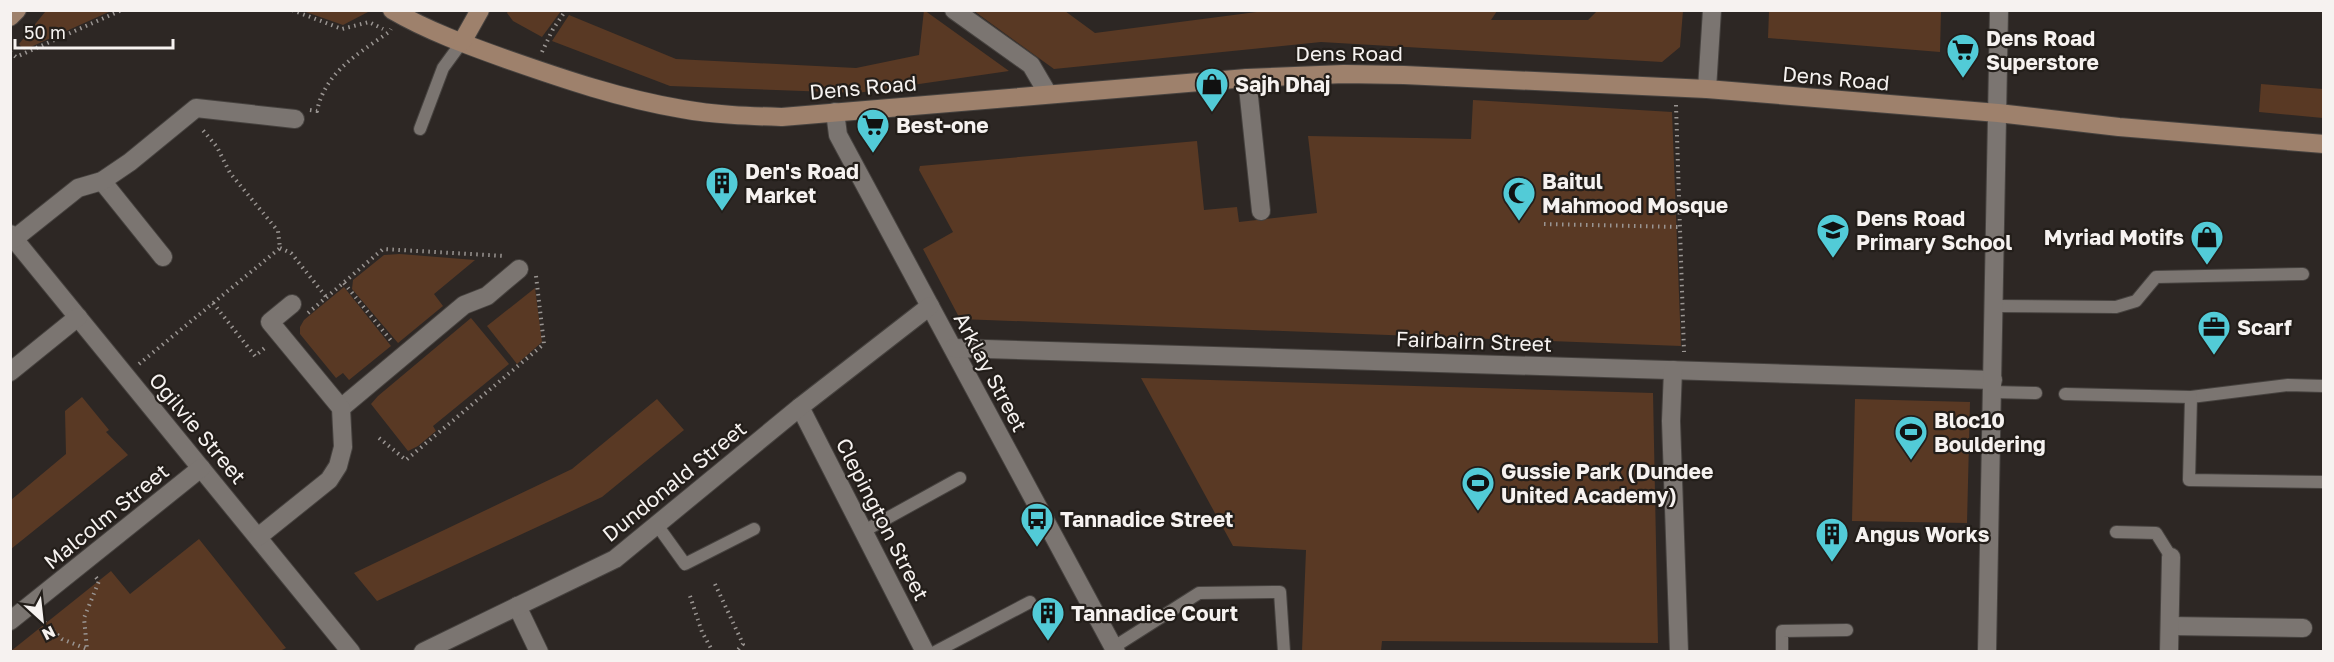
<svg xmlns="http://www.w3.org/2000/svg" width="2334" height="662" font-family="'Golos Text',sans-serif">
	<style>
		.green { fill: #593924 }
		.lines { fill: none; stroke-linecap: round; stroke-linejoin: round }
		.lane-casing { stroke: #46423f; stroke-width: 14 }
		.street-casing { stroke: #46423f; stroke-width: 20 }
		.secondary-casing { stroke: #46423f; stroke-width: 20 }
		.path { stroke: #9a9592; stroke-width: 4; stroke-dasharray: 1.5 4.5; stroke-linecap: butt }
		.lane { stroke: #7b7571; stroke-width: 12 }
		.street { stroke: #7b7571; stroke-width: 18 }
		.secondary { stroke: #9e816c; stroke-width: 18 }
		.labels { text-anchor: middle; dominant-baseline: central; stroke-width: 4.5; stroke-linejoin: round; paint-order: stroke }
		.poi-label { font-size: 21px; font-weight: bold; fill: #f6f2f0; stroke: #231e1a; text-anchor: start }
		.street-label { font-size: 21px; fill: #f6f2f0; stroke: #231e1a }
	</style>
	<rect width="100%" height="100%" fill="#2d2724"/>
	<g class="green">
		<polygon points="924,10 1009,71 857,93 670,86 552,41 569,15 676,59 856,68 919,55"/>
		<polygon points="1272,10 1497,11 1491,20 1588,20 1597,11 1683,11 1680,47 1662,62 1321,42 1054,69 974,11 1065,11 1095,33"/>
		<polygon points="56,11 56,10 111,11 24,50 19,44 45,12"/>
		<polygon points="365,11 368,12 343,25 303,11"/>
		<polygon points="508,11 561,10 561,11 542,37 513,21 507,13"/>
		<polygon points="1769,11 1941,11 1940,52 1768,38"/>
		<polygon points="2261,84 2323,89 2323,118 2259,112"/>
		<polygon points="1473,100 1672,112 1681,346 960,319 923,249 953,232 919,170 920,166 1197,141 1204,210 1237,207 1239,222 1317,213 1308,136 1471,139"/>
		<polygon points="400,254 475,260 434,294 443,306 398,343 352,289 353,280 384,255"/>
		<polygon points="344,287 391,346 349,380 343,373 336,378 300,334 300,327 304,320"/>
		<polygon points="535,288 542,342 517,364 487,326"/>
		<polygon points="471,318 509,364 433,426 436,431 418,446 408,451 371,404 378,396"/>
		<polygon points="1141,378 1653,393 1658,643 1382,641 1381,651 1302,651 1306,550 1233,546"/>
		<polygon points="82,397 109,430 106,432 128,455 11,549 11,500 66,454 65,411"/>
		<polygon points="657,399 684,430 602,497 377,601 354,573 572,469"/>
		<polygon points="1855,399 1970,402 1967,523 1852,521"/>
		<polygon points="199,539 286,648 278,652 11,651 111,571 130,594"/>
	</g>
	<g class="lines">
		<g class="lane-casing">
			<g id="lane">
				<polyline points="420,129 443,68 462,42"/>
				<polyline points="1994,306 2116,307 2136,301 2156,277 2303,274"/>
				<polyline points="1992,392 2036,393"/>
				<polyline points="2065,394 2191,397 2288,385 2324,386"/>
				<polyline points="2191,397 2189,480 2324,482"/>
				<polyline points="657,525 685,564 754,529"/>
				<polyline points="864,531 960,478"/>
				<polyline points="2116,532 2156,533 2171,557"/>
				<polyline points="1114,647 1199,593 1280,592 1284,652"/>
				<polyline points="935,652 1030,602"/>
				<polyline points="1782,652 1782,631 1847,630"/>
			</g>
		</g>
		<g class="street-casing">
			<g id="street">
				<polyline points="954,10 1031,65 1048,94"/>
				<polyline points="1247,78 1261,211"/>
				<polyline points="1707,89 1712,10"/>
				<polyline points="835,112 838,135 1116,652"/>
				<polyline points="102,181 163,257"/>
				<polyline points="10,234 351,652"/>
				<polyline points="14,239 78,188 102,181 130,162 196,108 295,119"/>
				<polyline points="953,348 1993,380"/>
				<polyline points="1673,370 1671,421 1679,652"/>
				<polyline points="10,372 78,317"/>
				<polyline points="800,407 925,652"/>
				<polyline points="341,408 464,305 487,296 519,269"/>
				<polyline points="258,537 329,480 338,466 343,447 341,408 270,322 292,304"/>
				<polyline points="517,606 539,652"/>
				<polyline points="10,621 201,468"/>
				<polyline points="2170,626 2303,628"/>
				<polyline points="423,652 615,559 800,407 930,306"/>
				<polyline points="1987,652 1999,10"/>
				<polyline points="2169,652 2171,557"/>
			</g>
		</g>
		<g class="secondary-casing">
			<g id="secondary">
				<path d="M392,10C428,31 467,45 506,59C563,79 622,99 682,109C715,115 749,116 782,117L1247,78L1344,74L1404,75L1707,89L1998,113L2119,127L2324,144"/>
				<polyline points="10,17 17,10"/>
				<polyline points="462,42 480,10"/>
			</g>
		</g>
		<g class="path">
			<polyline points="292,10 342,29 369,22 383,29"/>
			<polyline points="10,52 16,57 122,10"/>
			<polyline points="542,52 553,29 566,10"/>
			<polyline points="1676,105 1684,352"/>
			<path d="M310,110L317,111C325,72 358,54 389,32L391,29"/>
			<polyline points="1544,224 1680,227"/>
			<polyline points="280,248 291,253 327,298"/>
			<polyline points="344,283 393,343"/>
			<polyline points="213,303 255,356 267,346"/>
			<polyline points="308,313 383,249 505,256"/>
			<polyline points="139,364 280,248 278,231 230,173 217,147 201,128"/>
			<polyline points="379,438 406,460 544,344 536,276"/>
			<polyline points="715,584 743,644 736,652"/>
			<polyline points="690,596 702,632 713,652"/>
			<polyline points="40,618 62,639 87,649"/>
			<polyline points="85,652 87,649 84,618 99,581 95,576"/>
		</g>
		<use href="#lane" class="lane"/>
		<use href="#street" class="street"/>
		<use href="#secondary" class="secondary"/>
	</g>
	<defs>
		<g id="supermarket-pin" transform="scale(1.725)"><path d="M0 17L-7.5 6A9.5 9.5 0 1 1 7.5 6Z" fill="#52cbd7" stroke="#231e1a"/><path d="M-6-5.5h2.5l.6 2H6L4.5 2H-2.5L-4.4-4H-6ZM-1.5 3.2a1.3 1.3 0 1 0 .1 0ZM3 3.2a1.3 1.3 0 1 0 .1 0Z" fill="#111"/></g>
		<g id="shop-pin" transform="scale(1.725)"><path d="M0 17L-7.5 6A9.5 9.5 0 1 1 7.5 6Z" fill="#52cbd7" stroke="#231e1a"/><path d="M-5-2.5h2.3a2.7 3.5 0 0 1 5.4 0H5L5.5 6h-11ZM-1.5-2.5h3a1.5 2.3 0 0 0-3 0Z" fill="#111"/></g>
		<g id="building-pin" transform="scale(1.725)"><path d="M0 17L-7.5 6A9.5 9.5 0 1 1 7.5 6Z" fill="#52cbd7" stroke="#231e1a"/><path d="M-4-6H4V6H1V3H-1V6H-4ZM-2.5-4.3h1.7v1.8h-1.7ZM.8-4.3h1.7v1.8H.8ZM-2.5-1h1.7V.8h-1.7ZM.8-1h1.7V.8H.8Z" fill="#111"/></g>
		<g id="mosque-pin" transform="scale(1.725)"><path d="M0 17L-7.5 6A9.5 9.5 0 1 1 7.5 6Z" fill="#52cbd7" stroke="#231e1a"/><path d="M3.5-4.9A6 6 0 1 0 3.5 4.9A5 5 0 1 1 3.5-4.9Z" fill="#111"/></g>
		<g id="school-pin" transform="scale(1.725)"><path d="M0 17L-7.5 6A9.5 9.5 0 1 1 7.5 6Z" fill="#52cbd7" stroke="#231e1a"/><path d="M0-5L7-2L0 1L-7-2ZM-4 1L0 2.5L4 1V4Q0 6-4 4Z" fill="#111"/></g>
		<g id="office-pin" transform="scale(1.725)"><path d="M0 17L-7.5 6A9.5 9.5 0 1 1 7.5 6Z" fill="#52cbd7" stroke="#231e1a"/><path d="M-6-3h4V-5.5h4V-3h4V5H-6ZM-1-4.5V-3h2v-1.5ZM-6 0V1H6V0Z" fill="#111"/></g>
		<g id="stadium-pin" transform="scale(1.725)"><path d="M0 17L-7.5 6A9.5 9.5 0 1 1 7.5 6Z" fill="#52cbd7" stroke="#231e1a"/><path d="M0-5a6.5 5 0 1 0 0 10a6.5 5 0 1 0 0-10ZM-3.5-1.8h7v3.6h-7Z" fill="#111"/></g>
		<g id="bus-pin" transform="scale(1.725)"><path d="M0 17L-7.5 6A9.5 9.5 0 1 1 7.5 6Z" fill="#52cbd7" stroke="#231e1a"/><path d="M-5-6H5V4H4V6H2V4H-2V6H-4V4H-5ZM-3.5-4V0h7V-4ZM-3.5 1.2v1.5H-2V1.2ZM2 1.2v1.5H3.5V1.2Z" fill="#111"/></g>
	</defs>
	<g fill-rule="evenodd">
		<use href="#supermarket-pin" x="1963" y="50"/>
		<use href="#shop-pin" x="1212" y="84"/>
		<use href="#supermarket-pin" x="873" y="125"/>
		<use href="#building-pin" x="722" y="183"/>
		<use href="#mosque-pin" x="1519" y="193"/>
		<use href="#school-pin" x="1833" y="230"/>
		<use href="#shop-pin" x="2207" y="237"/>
		<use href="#office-pin" x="2214" y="327"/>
		<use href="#stadium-pin" x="1911" y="432"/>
		<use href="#stadium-pin" x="1478" y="483"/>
		<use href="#bus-pin" x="1037" y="519"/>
		<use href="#building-pin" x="1832" y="534"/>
		<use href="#building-pin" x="1048" y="613"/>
	</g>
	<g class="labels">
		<g class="poi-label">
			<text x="1986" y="38">Dens Road<tspan x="1986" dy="24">Superstore</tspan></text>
			<text x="1235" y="84">Sajh Dhaj</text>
			<text x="896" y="125">Best-one</text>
			<text x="745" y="171">Den's Road<tspan x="745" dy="24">Market</tspan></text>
			<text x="1542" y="181">Baitul<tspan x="1542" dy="24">Mahmood Mosque</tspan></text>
			<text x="1856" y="218">Dens Road<tspan x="1856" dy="24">Primary School</tspan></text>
			<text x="2184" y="237" text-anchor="end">Myriad Motifs</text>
			<text x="2237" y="327">Scarf</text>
			<text x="1934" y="420">Bloc10<tspan x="1934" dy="24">Bouldering</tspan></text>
			<text x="1501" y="471">Gussie Park (Dundee<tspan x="1501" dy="24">United Academy)</tspan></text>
			<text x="1060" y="519">Tannadice Street</text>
			<text x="1855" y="534">Angus Works</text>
			<text x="1071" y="613">Tannadice Court</text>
		</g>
		<g class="street-label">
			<text x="1349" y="53">Dens Road</text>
			<text transform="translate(1836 78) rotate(5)">Dens Road</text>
			<text transform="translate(863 87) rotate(-5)">Dens Road</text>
			<text transform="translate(1474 341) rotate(2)">Fairbairn Street</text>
			<text transform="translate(991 372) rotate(62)">Arklay Street</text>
			<text transform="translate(198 428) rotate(50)">Ogilvie Street</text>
			<text transform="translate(674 481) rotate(-39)">Dundonald Street</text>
			<text transform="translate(106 516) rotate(-39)">Malcolm Street</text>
			<text transform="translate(883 519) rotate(63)">Clepington Street</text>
		</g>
	</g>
	<rect width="2334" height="662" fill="none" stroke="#f6f2f0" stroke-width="24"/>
	<g transform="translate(42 620) rotate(153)" stroke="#231e1a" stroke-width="4.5" paint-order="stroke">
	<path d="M0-4.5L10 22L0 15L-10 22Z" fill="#f6f2f0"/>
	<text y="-9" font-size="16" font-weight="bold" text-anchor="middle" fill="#f6f2f0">N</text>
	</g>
	<path d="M15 39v9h158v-9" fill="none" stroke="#f6f2f0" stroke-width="3"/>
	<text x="24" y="39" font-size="18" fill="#f6f2f0" stroke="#231e1a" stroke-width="4.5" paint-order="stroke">50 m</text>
</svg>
